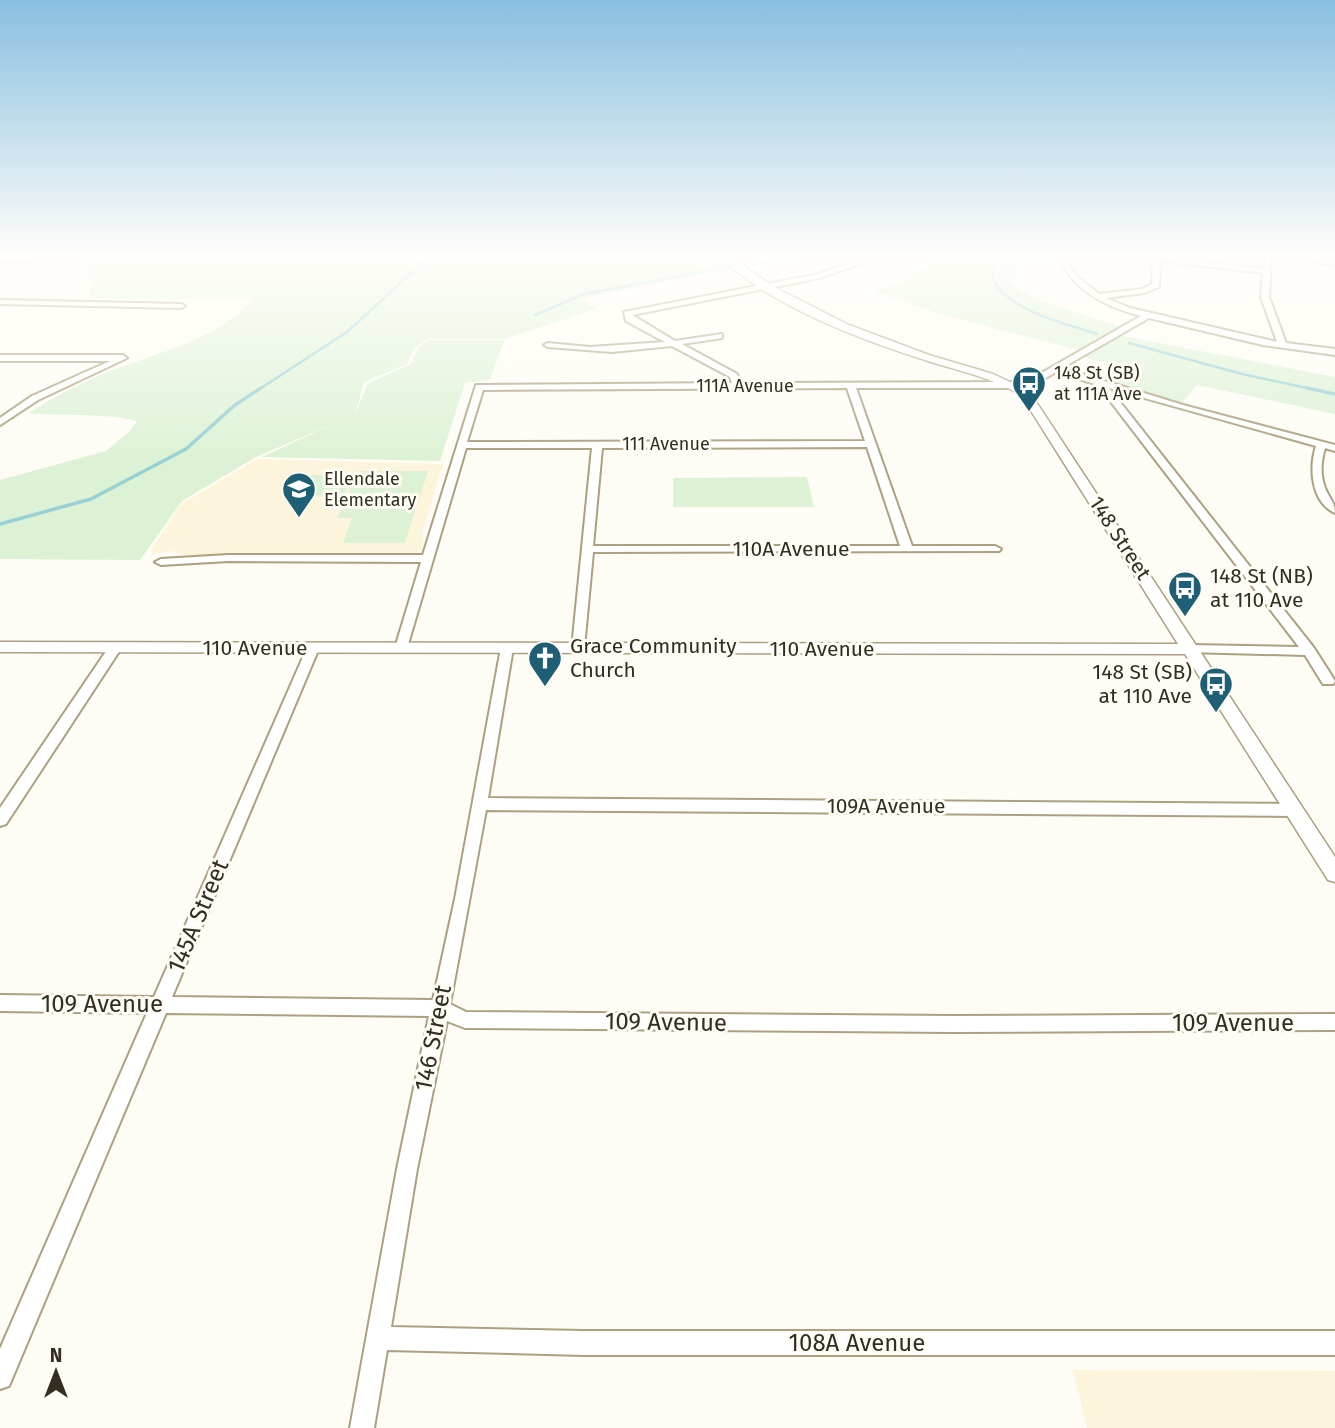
<svg xmlns="http://www.w3.org/2000/svg" width="1335" height="1428" font-family="'Fira Sans',sans-serif">
	<style>
		.built { fill: #fdf4dc }
		.green { fill: #ddf2d5 }
		.lines { fill: none; stroke-linecap: round; stroke-linejoin: round }
		.stream-far1 { stroke: #98d0d5; stroke-width: 2.5 }
		.stream { stroke: #98d0d5; stroke-width: 3.5 }
		.minor-casing { stroke: #aca081; stroke-width: 4 }
		.tertiary-casing { stroke: #aca081; stroke-width: 3 }
		.minor { fill: #fff; fill-rule: evenodd }
		.tertiary { fill: #fff; fill-rule: evenodd }
		.labels { text-anchor: middle; dominant-baseline: central; stroke-width: 6; stroke-linejoin: round; paint-order: stroke }
		.far-poi-label { font-size: 18px; fill: #332e21; stroke: #fefcf5; text-anchor: start }
		.far-street-label { font-size: 18px; fill: #332e21; stroke: #fefcf5 }
		.street-label { font-size: 21px; fill: #332e21; stroke: #fefcf5 }
		.poi-label { font-size: 21px; fill: #332e21; stroke: #fefcf5; text-anchor: start }
		.near-street-label { font-size: 24px; fill: #332e21; stroke: #fefcf5 }
	</style>
	<rect width="100%" height="100%" fill="#fefcf5"/>
	<g class="built">
		<polygon points="257,459 443,464 422,534 424,542 422,548 416,553 403,555 186,555 170,551 152,554 151,550 181,504"/>
		<polygon points="1073,1370 1335,1371 1335,1428 1087,1428"/>
	</g>
	<g class="green">
		<path d="M86,257H716L730,269L580,299L596,309L504,339H428L414,348L407,364L364,382L355,415L368,383L411,364L419,347L430,340H504L490,380L465,383L440,461L262,457L335,423L256,457L182,501L140,560L0,559V480L106,451L129,432L137,421C102,412 65,417 29,413C55,396 82,382 111,371C158,352 220,339 253,299L91,298Z"/>
		<polygon points="938,257 1057,257 1059,262 1012,261 1019,272 1009,282 1033,298 1120,327 1078,350 940,314 874,291 911,278"/>
		<polygon points="1118,335 1335,377 1335,414 1197,385 1180,405 1113,385 1138,371 1083,357"/>
		<polygon points="359,471 428,471 405,543 343,543 352,518 337,518"/>
		<polygon points="308,475 352,475 344,496 298,495"/>
		<polygon points="807,477 814,507 673,507 673,478"/>
	</g>
	<g class="lines">
		<g class="stream-far1">
			<path d="M992,257L993,281C1013,312 1064,323 1097,334"/>
			<polyline points="751,265 788,257"/>
			<polyline points="535,315 584,294 723,268"/>
			<polyline points="1129,343 1242,374 1316,390"/>
			<polyline points="258,390 347,332 416,269 418,264 412,257"/>
		</g>
		<g class="stream">
			<polyline points="1307,388 1335,394"/>
			<polyline points="0,524 91,499 186,449 235,405 261,388"/>
		</g>
		<g class="minor-casing">
			<g id="minor">
				<polygon points="0,257 36,257 39,259 35,261 0,261"/>
				<path d="M869,257H879L820,278L632,315L675,341L722,334V338L682,344L737,374L741,383L1011,382L1038,375L1141,316C1106,307 1073,291 1059,257H1066L1075,275L1099,294L1142,289L1152,284L1153,257L1264,269L1265,257H1271L1269,297L1286,343L1335,349V355L1263,345L1149,318L1062,368L1183,405L1335,445V451L1325,448C1321,461 1320,475 1325,488C1329,498 1335,502 1335,513C1311,502 1309,468 1316,446L1109,388L1314,648L1335,681L1333,684H1323L1305,655L1186,652L1184,649L1186,646L1191,645L1299,647L1098,385L1056,372L1044,379L1011,388H856L912,546H995L1001,549L999,551L593,552L584,648L578,652L572,648L592,448H466L406,651L401,652L395,648L421,562L228,561L161,565L155,562L161,559L228,555H423L476,385L732,383L730,377L672,346L612,352L548,347L544,345L548,343L590,347L665,342L626,321L624,312L818,274ZM1160,261L1263,273L1261,297L1277,342L1130,308L1106,298L1144,293L1159,287ZM847,388L865,441L467,442L483,390ZM867,447L900,546H593L602,448Z"/>
				<polygon points="1291,257 1335,261 1335,265 1294,259"/>
				<polygon points="0,300 181,304 185,306 181,308 0,304"/>
				<polygon points="0,355 123,355 127,358 38,400 0,425 0,418 32,396 110,361 0,361"/>
				<polygon points="116,643 122,647 6,824 0,826 0,808 111,644"/>
				<polygon points="313,644 319,648 172,997 433,1000 455,899 501,648 507,644 513,648 488,798 1294,804 1299,806 1302,810 1299,814 1294,816 486,810 450,1004 466,1012 953,1016 1335,1014 1335,1030 953,1032 465,1028 447,1021 417,1169 391,1327 584,1331 1335,1331 1335,1355 584,1355 387,1350 374,1428 350,1428 397,1169 429,1016 166,1013 9,1386 0,1389 0,1349 147,1013 0,1011 0,995 154,997 307,648"/>
			</g>
		</g>
		<g class="tertiary-casing">
			<path id="tertiary" d="M720,257H730L774,287L849,325L929,355L993,374L1029,391L1335,857V882L1328,880L1185,654L0,652V642L1178,644L1021,395C991,377 958,371 925,360C861,340 769,305 720,257Z"/>
		</g>
		<use href="#minor" class="minor"/>
		<use href="#tertiary" class="tertiary"/>
	</g>
	<linearGradient id="sky" x2="0" y2="1"><stop stop-color="#88bfe0"/><stop offset="0.56" stop-color="#fffefa"/><stop offset="1" stop-color="#fffefa" stop-opacity="0"/></linearGradient>
	<rect width="1335" height="457" fill="url(#sky)"/>
	<defs>
		<g id="bus-pin" transform="scale(1.75)"><path d="M0 17L-7.5 6A9.5 9.5 0 1 1 7.5 6Z" fill="#1f5f75" stroke="#fefcf5"/><path d="M-5-6H5V4H4V6H2V4H-2V6H-4V4H-5ZM-3.5-4V0h7V-4ZM-3.5 1.2v1.5H-2V1.2ZM2 1.2v1.5H3.5V1.2Z" fill="#fff"/></g>
		<g id="school-pin" transform="scale(1.75)"><path d="M0 17L-7.5 6A9.5 9.5 0 1 1 7.5 6Z" fill="#1f5f75" stroke="#fefcf5"/><path d="M0-5L7-2L0 1L-7-2ZM-4 1L0 2.5L4 1V4Q0 6-4 4Z" fill="#fff"/></g>
		<g id="church-pin" transform="scale(1.75)"><path d="M0 17L-7.5 6A9.5 9.5 0 1 1 7.5 6Z" fill="#1f5f75" stroke="#fefcf5"/><path d="M-1.2-6h2.4v3.5h3.3v2.4h-3.3V6h-2.4V-.1h-3.3v-2.4h3.3Z" fill="#fff"/></g>
	</defs>
	<g fill-rule="evenodd">
		<use href="#bus-pin" x="1029" y="383"/>
		<use href="#school-pin" x="299" y="489"/>
		<use href="#bus-pin" x="1185" y="588"/>
		<use href="#church-pin" x="545" y="658"/>
		<use href="#bus-pin" x="1216" y="684"/>
	</g>
	<g class="labels">
		<g class="far-poi-label">
			<text x="1054" y="373">148 St (SB)<tspan x="1054" dy="21">at 111A Ave</tspan></text>
			<text x="324" y="479">Ellendale<tspan x="324" dy="21">Elementary</tspan></text>
		</g>
		<g class="far-street-label">
			<text x="745" y="386">111A Avenue</text>
			<text x="666" y="444">111 Avenue</text>
		</g>
		<g class="street-label">
			<text transform="translate(1120 538) rotate(57)">148 Street</text>
			<text x="791" y="549">110A Avenue</text>
			<text x="255" y="648">110 Avenue</text>
			<text x="822" y="649">110 Avenue</text>
			<text x="886" y="806">109A Avenue</text>
		</g>
		<g class="poi-label">
			<text x="1210" y="576">148 St (NB)<tspan x="1210" dy="24">at 110 Ave</tspan></text>
			<text x="570" y="646">Grace Community<tspan x="570" dy="24">Church</tspan></text>
			<text x="1192" y="672" text-anchor="end">148 St (SB)<tspan x="1192" dy="24">at 110 Ave</tspan></text>
		</g>
		<g class="near-street-label">
			<text transform="translate(198 916) rotate(-67)">145A Street</text>
			<text x="102" y="1004">109 Avenue</text>
			<text transform="translate(666 1022) rotate(1)">109 Avenue</text>
			<text x="1233" y="1023">109 Avenue</text>
			<text transform="translate(433 1038) rotate(-79)">146 Street</text>
			<text x="857" y="1343">108A Avenue</text>
		</g>
	</g>
	<g transform="translate(56 1372)" stroke="#fefcf5" stroke-width="5" paint-order="stroke">
	<path d="M0-5L12 26L0 18L-12 26Z" fill="#332e21"/>
	<text y="-10" font-size="19" font-weight="bold" text-anchor="middle" fill="#332e21">N</text>
	</g>
</svg>
